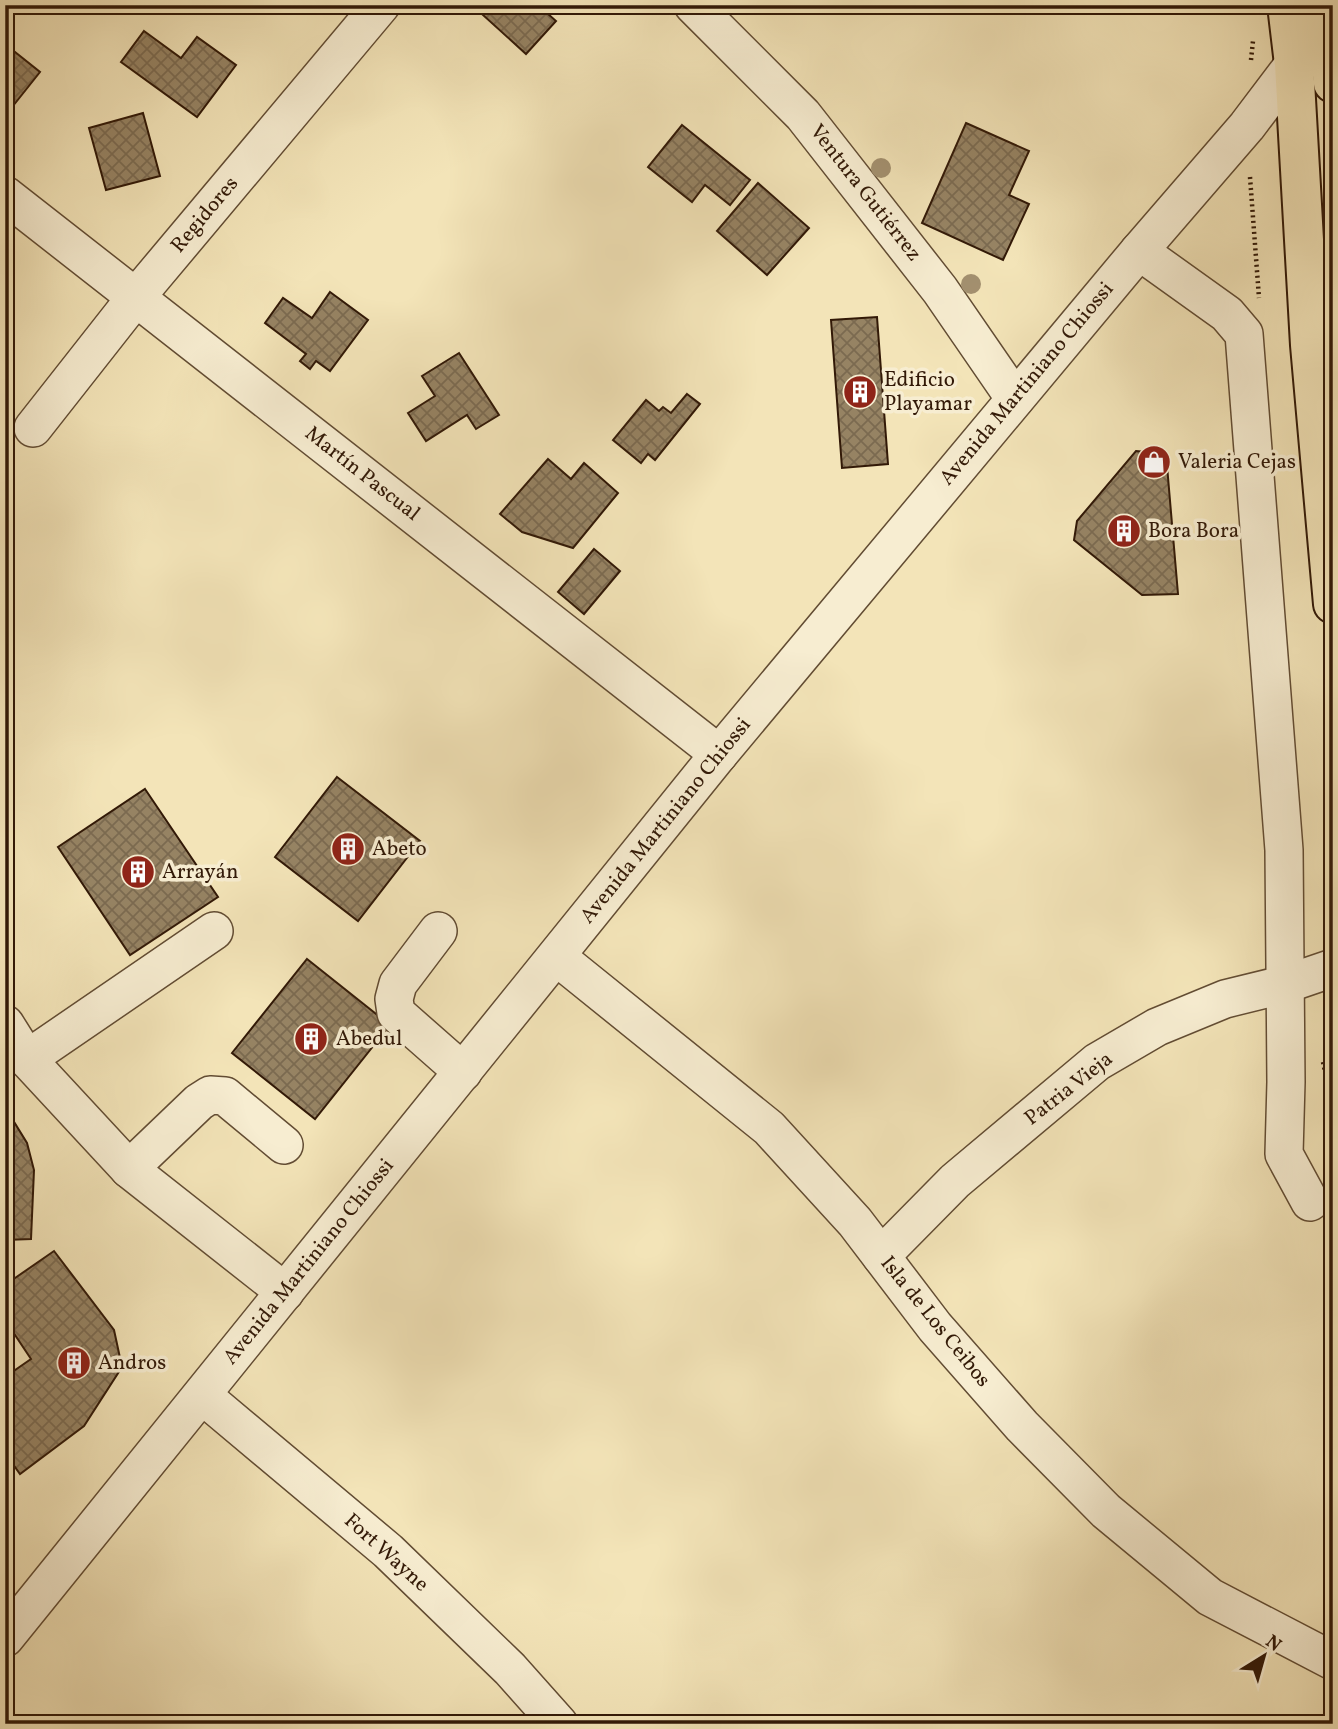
<svg xmlns="http://www.w3.org/2000/svg" width="1338" height="1729" font-family="Vollkorn,serif">
	<style>
		.building { fill: url(#building-cross-hatch); stroke: #321907; stroke-width: 2 }
		.lines { fill: none; stroke-linecap: round; stroke-linejoin: round }
		.minor-casing { stroke: #624c33; stroke-width: 40 }
		.major-casing { stroke: #321907; stroke-width: 42 }
		.path { stroke: #321907; stroke-width: 4.5; stroke-dasharray: 2 3.5; stroke-linecap: butt }
		.minor { stroke: #f7edd1; stroke-width: 37 }
		.major { stroke: #f3e4b8; stroke-width: 38 }
		.tree { fill: #a3906f }
		.labels { text-anchor: middle; dominant-baseline: central; stroke-width: 7; stroke-linejoin: round; paint-order: stroke }
		.street-label { font-size: 21px; fill: #321907; stroke: #f7edd1 }
		.poi-label { font-size: 21px; fill: #321907; stroke: #f7edd1; text-anchor: start }
	</style>
	<defs>
		<pattern id="building-cross-hatch" width="8" height="8" patternUnits="userSpaceOnUse" patternTransform="scale(1.75)"><rect width="8" height="8" fill="#968363"/><path d="M0 0l8 8M0 8l8-8" fill="none" stroke="#7b6a50"/></pattern>
	</defs>
	<rect width="100%" height="100%" fill="#f3e4b8"/>
	<filter id="stains"><feTurbulence type="fractalNoise" baseFrequency=".00286" numOctaves="4"/><feColorMatrix values="0 0 0 0 .2 0 0 0 0 .09 0 0 0 0 .02 0 0 0 .5 -.17"/></filter>
	<radialGradient id="worn" r=".72"><stop offset=".6" stop-color="#630" stop-opacity="0"/><stop offset="1" stop-color="#630" stop-opacity=".3"/></radialGradient>
	<g class="building">
		<polygon points="472,5 538,5 556,21 526,54"/>
		<polygon points="144,31 181,58 197,37 236,65 197,117 121,62"/>
		<polygon points="5,44 40,72 5,116"/>
		<polygon points="143,113 160,176 106,190 89,128"/>
		<polygon points="966,123 1029,151 1009,195 1029,204 1003,260 922,223"/>
		<polygon points="682,125 750,180 730,205 705,185 692,202 648,167"/>
		<polygon points="758,183 809,228 767,275 717,231"/>
		<polygon points="330,292 368,320 330,371 316,361 310,369 300,361 306,354 265,323 283,298 312,318"/>
		<polygon points="877,317 888,464 842,468 831,320"/>
		<polygon points="459,353 499,415 476,429 467,415 426,441 408,413 435,396 422,376"/>
		<polygon points="687,394 700,404 655,460 648,454 641,463 613,440 646,400 659,411 663,407 671,413"/>
		<polygon points="1136,451 1166,454 1178,594 1142,595 1074,540 1077,521"/>
		<polygon points="548,459 571,479 584,463 618,493 573,548 522,532 500,514"/>
		<polygon points="594,549 620,571 584,614 558,592"/>
		<polygon points="337,777 420,841 358,921 275,857"/>
		<polygon points="145,789 218,897 130,955 58,847"/>
		<polygon points="307,959 390,1025 315,1119 232,1053"/>
		<polygon points="5,1112 11,1117 27,1143 34,1170 31,1239 5,1240"/>
		<polygon points="54,1251 114,1330 122,1367 84,1426 20,1474 5,1453 5,1377 31,1359 5,1320 5,1285"/>
	</g>
	<g class="lines">
		<g class="minor-casing">
			<g id="minor">
				<polyline points="693,5 803,115 940,290 1015,399"/>
				<polyline points="5,195 719,754"/>
				<polyline points="1139,251 1227,314 1244,334 1284,850 1286,1082 1284,1154 1310,1202"/>
				<polyline points="33,428 136,297 381,5"/>
				<polyline points="438,931 398,984 394,999 396,1013 463,1072"/>
				<polyline points="557,957 769,1128 855,1222 935,1327 1022,1426 1106,1511 1210,1597 1333,1661"/>
				<polyline points="5,1024 27,1059 129,1169 285,1292"/>
				<polyline points="27,1059 214,931"/>
				<polyline points="129,1169 199,1102 210,1095 225,1096 284,1145"/>
				<polyline points="881,1256 955,1181 1097,1062 1157,1027 1225,999 1286,984 1333,968"/>
				<polyline points="202,1395 388,1551 510,1669 559,1724"/>
				<polyline points="5,1638 719,754 1139,251 1247,126 1306,48"/>
			</g>
		</g>
		<g class="major-casing">
			<g id="major">
				<polyline points="1287,5 1294,64 1310,345 1333,604"/>
				<polyline points="1324,5 1333,83"/>
			</g>
		</g>
		<g class="path">
			<polyline points="1251,60 1253,41"/>
			<polyline points="1250,177 1259,298"/>
			<polyline points="1323,1062 1333,1111"/>
		</g>
		<use href="#minor" class="minor"/>
		<use href="#major" class="major"/>
	</g>
	<g class="tree">
		<circle cx="881" cy="168" r="10"/>
		<circle cx="971" cy="284" r="10"/>
	</g>
	<defs>
		<g id="building-disc" transform="scale(1.75)"><circle r="9.5" fill="#8f2418" stroke="#f7edd1"/><path d="M-4-6H4V6H1V3H-1V6H-4ZM-2.5-4.3h1.7v1.8h-1.7ZM.8-4.3h1.7v1.8H.8ZM-2.5-1h1.7V.8h-1.7ZM.8-1h1.7V.8H.8Z" fill="#fff"/></g>
		<g id="shop-disc" transform="scale(1.75)"><circle r="9.5" fill="#8f2418" stroke="#f7edd1"/><path d="M-5-2.5h2.3a2.7 3.5 0 0 1 5.4 0H5L5.5 6h-11ZM-1.5-2.5h3a1.5 2.3 0 0 0-3 0Z" fill="#fff"/></g>
	</defs>
	<g fill-rule="evenodd">
		<use href="#building-disc" x="860" y="392"/>
		<use href="#shop-disc" x="1154" y="462"/>
		<use href="#building-disc" x="1124" y="531"/>
		<use href="#building-disc" x="348" y="849"/>
		<use href="#building-disc" x="138" y="872"/>
		<use href="#building-disc" x="311" y="1039"/>
		<use href="#building-disc" x="74" y="1363"/>
	</g>
	<g class="labels">
		<g class="street-label">
			<text transform="translate(865 193) rotate(52)">Ventura Gutiérrez</text>
			<text transform="translate(205 215) rotate(-50)">Regidores</text>
			<text transform="translate(1027 384) rotate(-50)">Avenida Martiniano Chiossi</text>
			<text transform="translate(362 474) rotate(38)">Martín Pascual</text>
			<text transform="translate(666 821) rotate(-51)">Avenida Martiniano Chiossi</text>
			<text transform="translate(1069 1089) rotate(-38)">Patria Vieja</text>
			<text transform="translate(309 1262) rotate(-51)">Avenida Martiniano Chiossi</text>
			<text transform="translate(935 1322) rotate(51)">Isla de Los Ceibos</text>
			<text transform="translate(386 1553) rotate(42)">Fort Wayne</text>
		</g>
		<g class="poi-label">
			<text x="884" y="380">Edificio<tspan x="884" dy="24">Playamar</tspan></text>
			<text x="1178" y="462">Valeria Cejas</text>
			<text x="1148" y="531">Bora Bora</text>
			<text x="372" y="849">Abeto</text>
			<text x="162" y="872">Arrayán</text>
			<text x="336" y="1039">Abedul</text>
			<text x="98" y="1363">Andros</text>
		</g>
	</g>
	<rect width="1338" height="1729" fill="none" stroke="#f3e4b8" stroke-width="28"/>
	<rect x="7" y="7" width="1324" height="1715" fill="none" stroke="#321907" stroke-width="3.5"/>
	<rect x="14" y="14" width="1310" height="1701" fill="none" stroke="#321907" stroke-width="2"/>
	<g transform="translate(1264 1656) rotate(37)" stroke="#f7edd1" stroke-width="5" paint-order="stroke">
	<path d="M0-5L12 26L0 18L-12 26Z" fill="#321907"/>
	<text y="-10" font-size="19" font-weight="bold" text-anchor="middle" fill="#321907">N</text>
	</g>
	<rect width="100%" height="100%" filter="url(#stains)"/>
	<rect width="100%" height="100%" fill="url(#worn)"/>
</svg>
